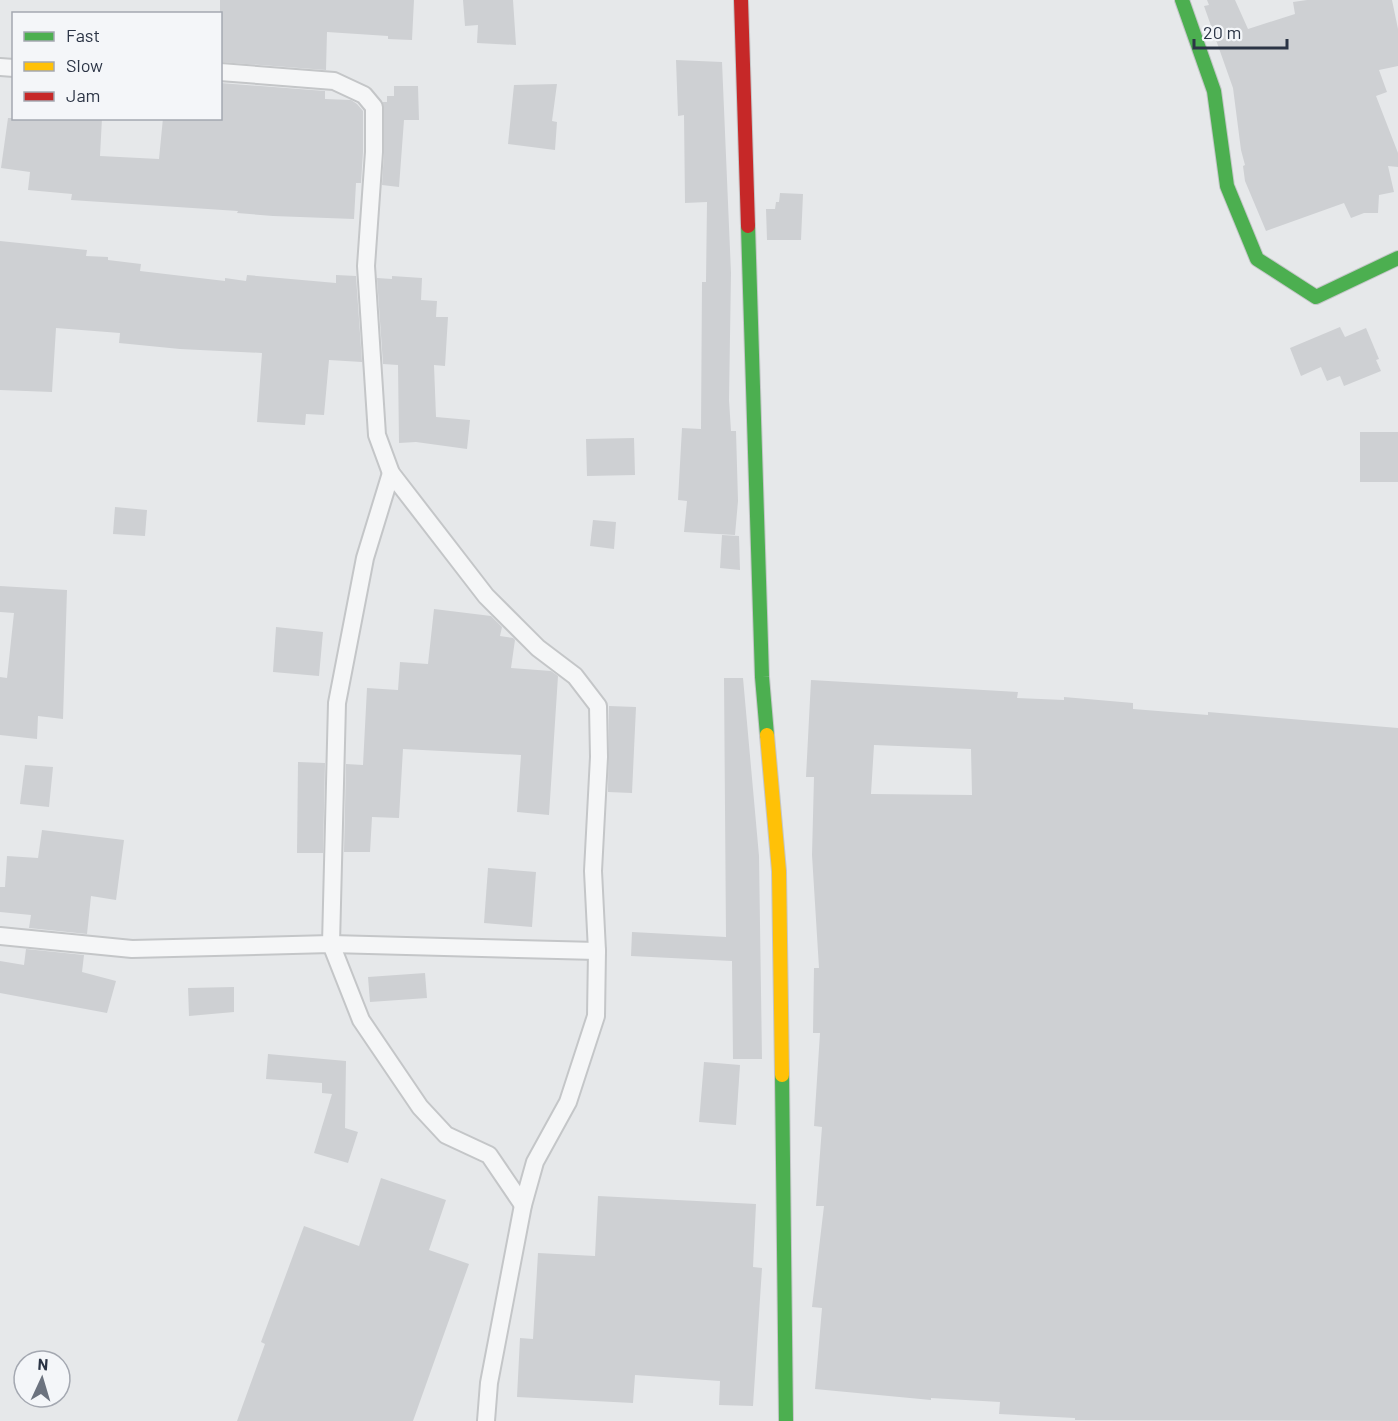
<svg xmlns="http://www.w3.org/2000/svg" width="1398" height="1421" font-family="Barlow,sans-serif">
	<style>
		.building { fill: #ced0d3; fill-rule: evenodd }
		.lines { fill: none; stroke-linecap: round; stroke-linejoin: round }
		.lane-casing { stroke: #c4c6c8; stroke-width: 20 }
		.fast-casing { stroke: #c4c6c8; stroke-width: 16 }
		.slow-casing { stroke: #c4c6c8; stroke-width: 16 }
		.jam-casing { stroke: #c4c6c8; stroke-width: 16 }
		.lane { stroke: #f5f6f7; stroke-width: 16 }
		.fast { stroke: #4caf50; stroke-width: 14 }
		.slow { stroke: #ffc107; stroke-width: 14 }
		.jam { stroke: #c62828; stroke-width: 14 }
	</style>
	<rect width="100%" height="100%" fill="#e6e8ea"/>
	<g class="building">
		<polygon points="220,0 414,0 412,40 388,39 388,36 327,32 326,70 220,62"/>
		<polygon points="463,0 513,0 516,45 477,43 478,25 465,26"/>
		<polygon points="1207,0 1235,0 1248,29 1295,14 1293,2 1307,0 1392,0 1398,29 1398,66 1379,70 1387,92 1376,96 1398,153 1398,167 1388,166 1394,192 1379,195 1378,213 1364,213 1351,218 1344,203 1266,231 1245,181 1243,166 1245,165 1241,150 1233,88 1204,6 1209,5"/>
		<polygon points="676,60 722,62 731,273 729,400 731,431 736,431 738,501 735,535 684,532 687,501 678,500 682,428 701,429 702,282 706,282 707,202 685,203 684,115 678,116"/>
		<polygon points="220,83 325,91 325,99 351,100 357,104 363,111 363,152 361,183 356,183 354,219 273,216 237,213 238,211 71,200 72,194 28,190 30,172 1,168 8,118 102,118 100,156 159,159 163,118 220,118"/>
		<polygon points="557,84 552,121 557,122 555,150 508,144 514,85"/>
		<polygon points="394,86 418,86 419,120 404,120 399,187 382,185 384,152 383,102 387,102 387,96 394,96"/>
		<polygon points="780,193 803,194 801,240 767,240 766,209 775,209 776,202 779,202"/>
		<polygon points="0,241 87,250 86,256 108,257 108,260 141,264 140,271 225,281 225,278 246,281 247,275 336,283 336,275 356,276 362,362 329,360 324,415 306,414 305,425 257,422 262,353 180,349 119,343 120,333 56,328 52,392 0,390"/>
		<polygon points="392,276 422,278 421,300 437,301 436,317 448,317 445,366 434,365 436,417 470,420 467,449 416,442 399,443 398,365 383,364 377,278 392,279"/>
		<polygon points="1340,327 1345,337 1366,328 1379,359 1376,360 1381,371 1344,386 1340,376 1327,381 1321,367 1301,376 1290,348"/>
		<rect x="1360" y="432" width="38" height="50"/>
		<polygon points="634,438 635,475 587,476 586,439"/>
		<polygon points="115,507 147,510 145,536 113,534"/>
		<polygon points="593,520 616,522 614,549 590,546"/>
		<polygon points="722,535 739,536 740,570 720,568"/>
		<polygon points="0,586 67,590 63,719 38,716 37,739 0,735 0,677 7,678 14,613 0,612"/>
		<polygon points="434,609 491,616 502,627 500,636 513,638 515,640 511,668 551,671 558,676 549,815 517,812 521,755 403,749 399,818 372,817 370,852 344,852 346,764 363,765 367,688 398,690 400,662 428,664"/>
		<polygon points="276,627 323,632 319,676 273,672"/>
		<polygon points="724,678 743,678 759,856 762,1059 733,1059 732,961 631,956 632,932 726,937"/>
		<path d="M811,680L1018,692L1017,698L1064,700V697L1133,703V709L1208,715V712L1255,716L1398,728V1421L1075,1420V1418L999,1414L1000,1402L931,1398V1400L815,1389L822,1308L812,1307L824,1206H816L822,1127L814,1126L820,1033H813L814,968H819L812,855L814,777H806ZM874,745L971,749L972,795L871,794Z"/>
		<polygon points="609,706 636,707 632,793 608,792"/>
		<polygon points="298,762 325,763 323,853 297,853"/>
		<polygon points="25,765 53,767 49,807 20,804"/>
		<polygon points="42,830 124,840 116,900 91,896 87,934 29,928 31,915 0,912 0,887 5,887 7,856 38,858"/>
		<polygon points="488,868 536,872 532,927 484,923"/>
		<polygon points="26,949 84,955 82,972 116,981 107,1013 0,993 0,961 24,965"/>
		<polygon points="425,973 427,998 370,1002 368,977"/>
		<polygon points="234,987 234,1012 189,1016 188,988"/>
		<polygon points="268,1054 346,1061 345,1128 358,1132 348,1163 314,1153 332,1094 322,1093 322,1083 266,1079"/>
		<polygon points="704,1062 740,1065 736,1125 699,1122"/>
		<polygon points="381,1178 446,1200 429,1250 469,1264 413,1421 237,1421 265,1344 261,1342 304,1226 359,1246"/>
		<polygon points="598,1196 756,1204 753,1267 762,1268 753,1406 719,1405 720,1381 635,1375 633,1403 517,1397 520,1338 533,1339 538,1253 595,1256"/>
	</g>
	<g class="lines">
		<g class="lane-casing">
			<g id="lane">
				<polyline points="0,67 14,68"/>
				<polyline points="220,72 334,81 364,95 374,107 374,152 366,266 377,435 391,473 486,596 538,648 575,676 598,706 599,757 593,871 597,951 596,1016 568,1102 535,1162 523,1205 489,1383 486,1421"/>
				<polyline points="391,473 365,558 337,703 331,944 361,1020 420,1107 446,1135 489,1155 523,1205"/>
				<polyline points="0,936 132,949 331,944 597,951"/>
			</g>
		</g>
		<g class="fast-casing">
			<g id="fast">
				<polyline points="1182,0 1214,91 1227,186 1257,259 1316,297 1398,258"/>
				<polyline points="748,226 762,677 767,735"/>
				<polyline points="782,1075 786,1421"/>
			</g>
		</g>
		<g class="slow-casing">
			<polyline id="slow" points="767,735 779,871 782,1075"/>
		</g>
		<g class="jam-casing">
			<polyline id="jam" points="741,0 748,226"/>
		</g>
		<use href="#lane" class="lane"/>
		<use href="#fast" class="fast"/>
		<use href="#slow" class="slow"/>
		<use href="#jam" class="jam"/>
	</g>
	<rect x="12" y="12" width="210" height="108" fill="#f4f6f9" stroke="#a4a8b1" stroke-width="1.5"/>
	<rect x="24" y="32" width="30" height="9" fill="#4caf50" stroke="#a4a8b1" stroke-width="1.5"/>
	<text x="66" y="42" font-size="18" fill="#2b3445">Fast</text>
	<rect x="24" y="62" width="30" height="9" fill="#ffc107" stroke="#a4a8b1" stroke-width="1.5"/>
	<text x="66" y="72" font-size="18" fill="#2b3445">Slow</text>
	<rect x="24" y="92" width="30" height="9" fill="#c62828" stroke="#a4a8b1" stroke-width="1.5"/>
	<text x="66" y="102" font-size="18" fill="#2b3445">Jam</text>
	<g transform="translate(42 1379) rotate(4)"><circle r="28" fill="#f4f6f9" stroke="#a4a8b1" stroke-width="1.5"/>
	<path d="M0-4.5L10 22L0 15L-10 22Z" fill="#6c737f"/>
	<text y="-9" font-size="16" font-weight="bold" text-anchor="middle" fill="#2b3445">N</text>
	</g>
	<path d="M1194 39v9h93v-9" fill="none" stroke="#2b3445" stroke-width="3"/>
	<text x="1203" y="39" font-size="18" fill="#2b3445" stroke="#f4f6f9" stroke-width="4.5" paint-order="stroke">20 m</text>
</svg>
